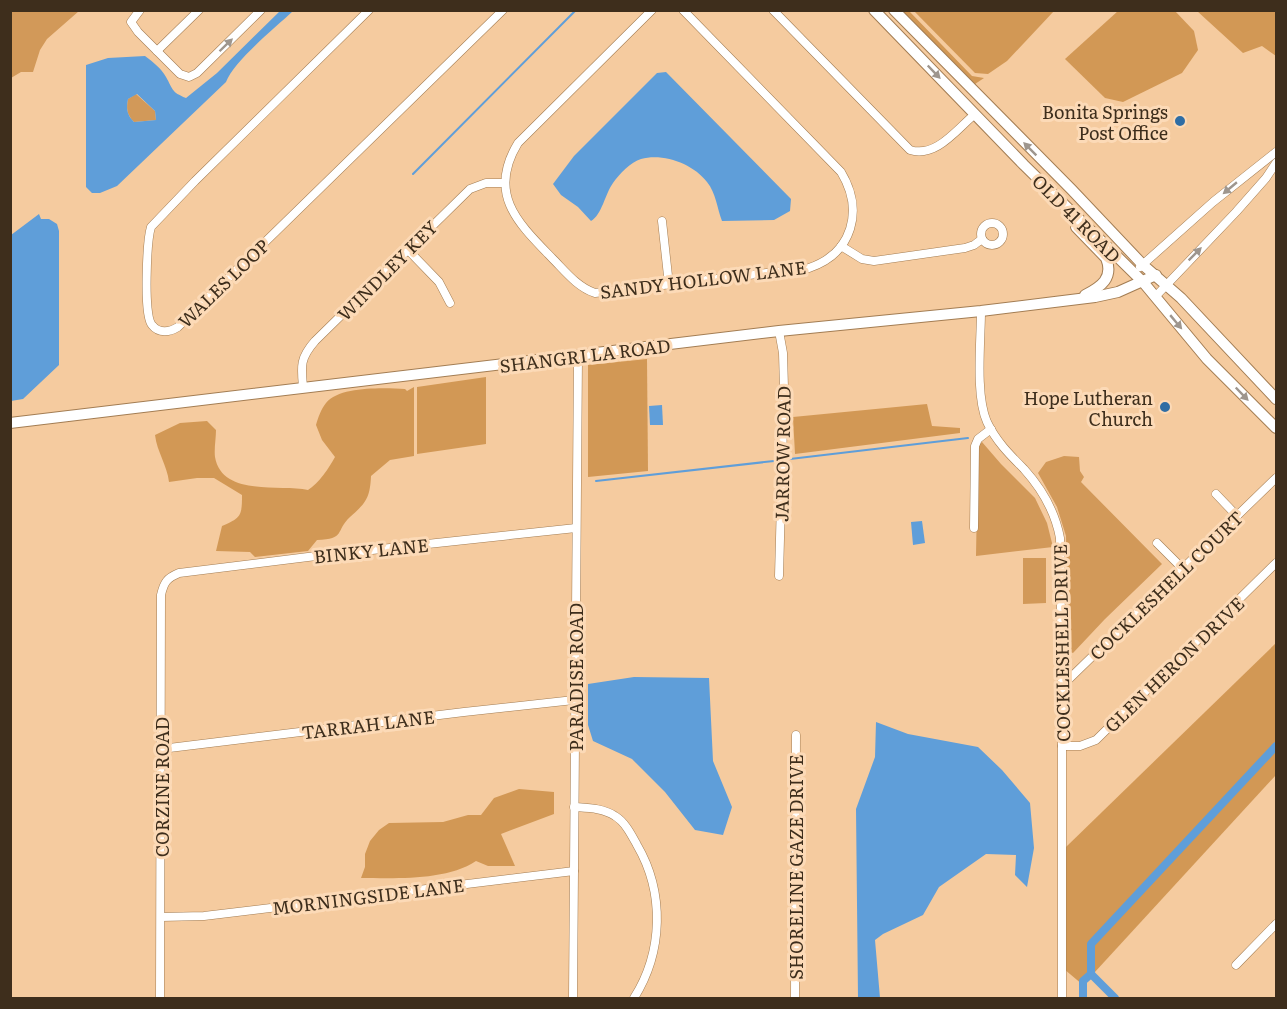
<svg xmlns="http://www.w3.org/2000/svg" width="1287" height="1009" font-family="Literata,serif">
	<style>
		.green { fill: #d29959 }
		.forest { fill: #d29855 }
		.water { fill: #5f9ed9; fill-rule: evenodd }
		.lines { fill: none; stroke-linecap: round; stroke-linejoin: round }
		.stream { stroke: #5f9ed9; stroke-width: 2 }
		.canal { stroke: #5f9ed9; stroke-width: 8 }
		.street-casing { stroke: #a37d53; stroke-width: 9 }
		.secondary-casing { stroke: #a37d53; stroke-width: 12 }
		.street { stroke: #fff; stroke-width: 8 }
		.secondary { stroke: #fff; stroke-width: 10 }
		.oneway { fill: #9e968e }
		.poi-dot { fill: #2f6da4; stroke: #fcdab7; stroke-width: 2 }
		.labels { text-anchor: middle; dominant-baseline: central; stroke-width: 6; stroke-linejoin: round; paint-order: stroke }
		.poi-label { font-size: 18px; fill: #3e2e1c; stroke: #fcdab7; text-anchor: end }
		.street-label { font-size: 18px; fill: #3e2e1c; stroke: #fcdab7 }
	</style>
	<rect width="100%" height="100%" fill="#f5cb9f"/>
	<g class="green">
		<polygon points="11,10 79,10 79,11 47,39 40,50 33,72 21,72 11,78"/>
		<path d="M136,94L155,111L156,120L134,122C127,115 126,109 128,99Z"/>
		<polygon points="982,442 1001,464 1035,498 1047,523 1053,547 976,556 978,447"/>
		<polygon points="1064,456 1079,457 1080,471 1084,477 1081,482 1162,564 1105,619 1073,653 1068,651 1066,536 1057,507 1038,473 1046,462"/>
		<polygon points="1023,558 1046,558 1046,603 1023,604"/>
	</g>
	<g class="forest">
		<polygon points="900,11 909,11 972,76 984,78 975,84"/>
		<polygon points="914,11 1054,11 1007,61 988,74 975,73"/>
		<polygon points="1118,11 1175,11 1194,31 1198,50 1182,73 1123,102 1105,98 1065,59"/>
		<polygon points="1197,11 1276,11 1276,56 1262,46 1243,53"/>
		<polygon points="647,359 648,471 588,477 588,365"/>
		<polygon points="486,377 486,444 417,454 417,387"/>
		<path d="M414,387V456L390,460L371,476C370,498 366,503 350,517C335,531 346,539 317,540L308,551L255,557L250,552L216,551L222,526C241,518 242,516 242,495L214,478H197L169,482C167,465 157,452 155,435L180,423L207,421L216,430C216,438 214,449 215,457C222,497 280,484 308,490C319,483 329,468 335,457L322,440L316,425C318,418 321,409 326,403C340,386 384,388 405,389L407,391Z"/>
		<polygon points="927,404 932,426 960,428 960,433 795,454 793,417"/>
		<polygon points="1276,643 1276,775 1083,985 1064,969 1066,847"/>
		<path d="M519,789L554,792V814L501,834L515,866H488L476,861C446,881 396,878 361,878L365,867V854L370,841L379,830L389,823L443,822L468,815H481L494,798Z"/>
	</g>
	<g class="water">
		<path d="M280,11H293C275,28 234,61 226,82L117,186L100,193H92L86,187V65L108,58L145,56C153,62 161,68 166,77C173,89 171,92 186,98L217,73ZM137,94L155,111L156,120L134,122C127,115 126,109 128,99Z"/>
		<path d="M666,72L791,199L790,211L774,220L722,221C717,208 716,193 707,182C693,164 664,153 641,159C631,162 619,174 613,183C605,194 602,215 591,221L578,207L561,195L553,184L574,156L657,73Z"/>
		<polygon points="39,214 41,219 49,219 57,224 59,231 59,365 23,399 11,401 11,235"/>
		<polygon points="662,405 663,425 650,425 649,406"/>
		<polygon points="922,521 925,543 913,545 911,522"/>
		<polygon points="634,677 709,678 713,761 732,807 723,835 695,830 665,792 632,759 593,741 588,725 588,684"/>
		<polygon points="876,722 908,734 978,747 1002,770 1030,803 1034,848 1027,887 1015,875 1016,855 986,854 939,887 923,915 883,934 875,940 880,998 858,998 856,809 875,757"/>
	</g>
	<g class="lines">
		<g class="stream">
			<polyline points="413,174 576,10"/>
			<polyline points="790,459 968,438"/>
			<polyline points="596,481 774,461"/>
		</g>
		<g class="canal">
			<polyline points="1083,998 1083,981 1091,974"/>
			<polyline points="1115,998 1091,974 1091,944 1276,746"/>
		</g>
		<g class="street-casing">
			<g id="street">
				<polyline points="140,10 131,22 138,32 180,74 189,77 197,73 261,10"/>
				<path d="M369,10L195,181L151,227C147,240 143,316 152,325C159,334 170,332 178,327L503,10"/>
				<path d="M652,10L518,143C487,194 518,223 552,258C565,271 577,287 595,293L809,268C853,253 864,210 841,172L683,10"/>
				<path d="M773,10L910,150C936,158 956,130 975,114"/>
				<polyline points="157,51 199,10"/>
				<polyline points="662,221 669,285"/>
				<circle cx="992" cy="234" r="11"/>
				<polyline points="841,246 862,259 874,261 965,248 974,245 982,239"/>
				<polyline points="408,250 439,282 450,303"/>
				<polyline points="1140,267 1213,202 1276,152"/>
				<polyline points="1155,297 1236,212 1266,178 1276,163"/>
				<path d="M981,311C981,341 975,395 987,422C996,441 1009,454 1024,469C1042,489 1055,511 1060,538L1062,696V998"/>
				<polyline points="779,331 783,353 784,388 779,576"/>
				<path d="M303,387C301,366 300,358 315,341L470,189L486,183H505"/>
				<polyline points="1216,494 1237,516"/>
				<polyline points="974,528 975,446 978,439 991,429"/>
				<polyline points="1157,543 1183,569"/>
				<polyline points="1065,689 1068,680 1276,478"/>
				<polyline points="1062,746 1080,746 1096,740 1276,563"/>
				<polyline points="161,749 464,712 574,700"/>
				<path d="M574,807C588,808 603,808 615,816C625,822 631,834 637,845C665,893 663,952 634,998"/>
				<polyline points="161,917 204,916 574,871"/>
				<polyline points="1236,965 1276,924"/>
				<path d="M160,998L161,595C164,582 167,578 179,573L316,556L576,528"/>
				<polyline points="573,998 578,356"/>
				<polyline points="795,998 796,735"/>
			</g>
		</g>
		<g class="secondary-casing">
			<g id="secondary">
				<polyline points="874,10 1024,165 1143,282 1207,359 1276,428"/>
				<polyline points="894,10 1072,190 1143,265 1181,298 1276,399"/>
				<path d="M1076,227L1106,258C1114,278 1101,287 1085,295"/>
				<polyline points="10,423 779,331 981,311 1095,297 1118,292 1156,275"/>
			</g>
		</g>
		<use href="#street" class="street"/>
		<use href="#secondary" class="secondary"/>
	</g>
	<defs><path id="oneway-solid" d="M-6-.8H1V-3.2L6.5 0L1 3.2V.8H-6Z" transform="scale(1.5)"/></defs>
	<g class="oneway">
		<use href="#oneway-solid" transform="translate(226 45) rotate(-44)"/>
		<use href="#oneway-solid" transform="translate(934 72) rotate(46)"/>
		<use href="#oneway-solid" transform="translate(1030 149) rotate(-135)"/>
		<use href="#oneway-solid" transform="translate(1230 188) rotate(140)"/>
		<use href="#oneway-solid" transform="translate(1195 254) rotate(-45)"/>
		<use href="#oneway-solid" transform="translate(1176 322) rotate(50)"/>
		<use href="#oneway-solid" transform="translate(1242 394) rotate(46)"/>
	</g>
	<g class="poi-dot">
		<circle cx="1180" cy="121" r="6"/>
		<circle cx="1165" cy="407" r="6"/>
	</g>
	<g class="labels">
		<g class="poi-label">
			<text x="1168" y="111">Bonita Springs<tspan x="1168" dy="21">Post Office</tspan></text>
			<text x="1153" y="397">Hope Lutheran<tspan x="1153" dy="21">Church</tspan></text>
		</g>
		<g class="street-label">
			<text transform="translate(1077 218) rotate(45)">OLD 41 ROAD</text>
			<text transform="translate(387 270) rotate(-45)">WINDLEY KEY</text>
			<text transform="translate(703 279) rotate(-7)">SANDY HOLLOW LANE</text>
			<text transform="translate(223 283) rotate(-44)">WALES LOOP</text>
			<text transform="translate(585 355) rotate(-7)">SHANGRI LA ROAD</text>
			<text transform="translate(782 454) rotate(-89)">JARROW ROAD</text>
			<text transform="translate(371 550) rotate(-6)">BINKY LANE</text>
			<text transform="translate(1166 585) rotate(-44)">COCKLESHELL COURT</text>
			<text transform="translate(1061 643) rotate(-91)">COCKLESHELL DRIVE</text>
			<text transform="translate(1174 664) rotate(-44)">GLEN HERON DRIVE</text>
			<text transform="translate(575 677) rotate(-90)">PARADISE ROAD</text>
			<text transform="translate(368 724) rotate(-7)">TARRAH LANE</text>
			<text transform="translate(161 787) rotate(-90)">CORZINE ROAD</text>
			<text transform="translate(795 867) rotate(-90)">SHORELINE GAZE DRIVE</text>
			<text transform="translate(368 896) rotate(-7)">MORNINGSIDE LANE</text>
		</g>
	</g>
	<rect width="1287" height="1009" fill="none" stroke="#3e2e1c" stroke-width="24"/>
</svg>
